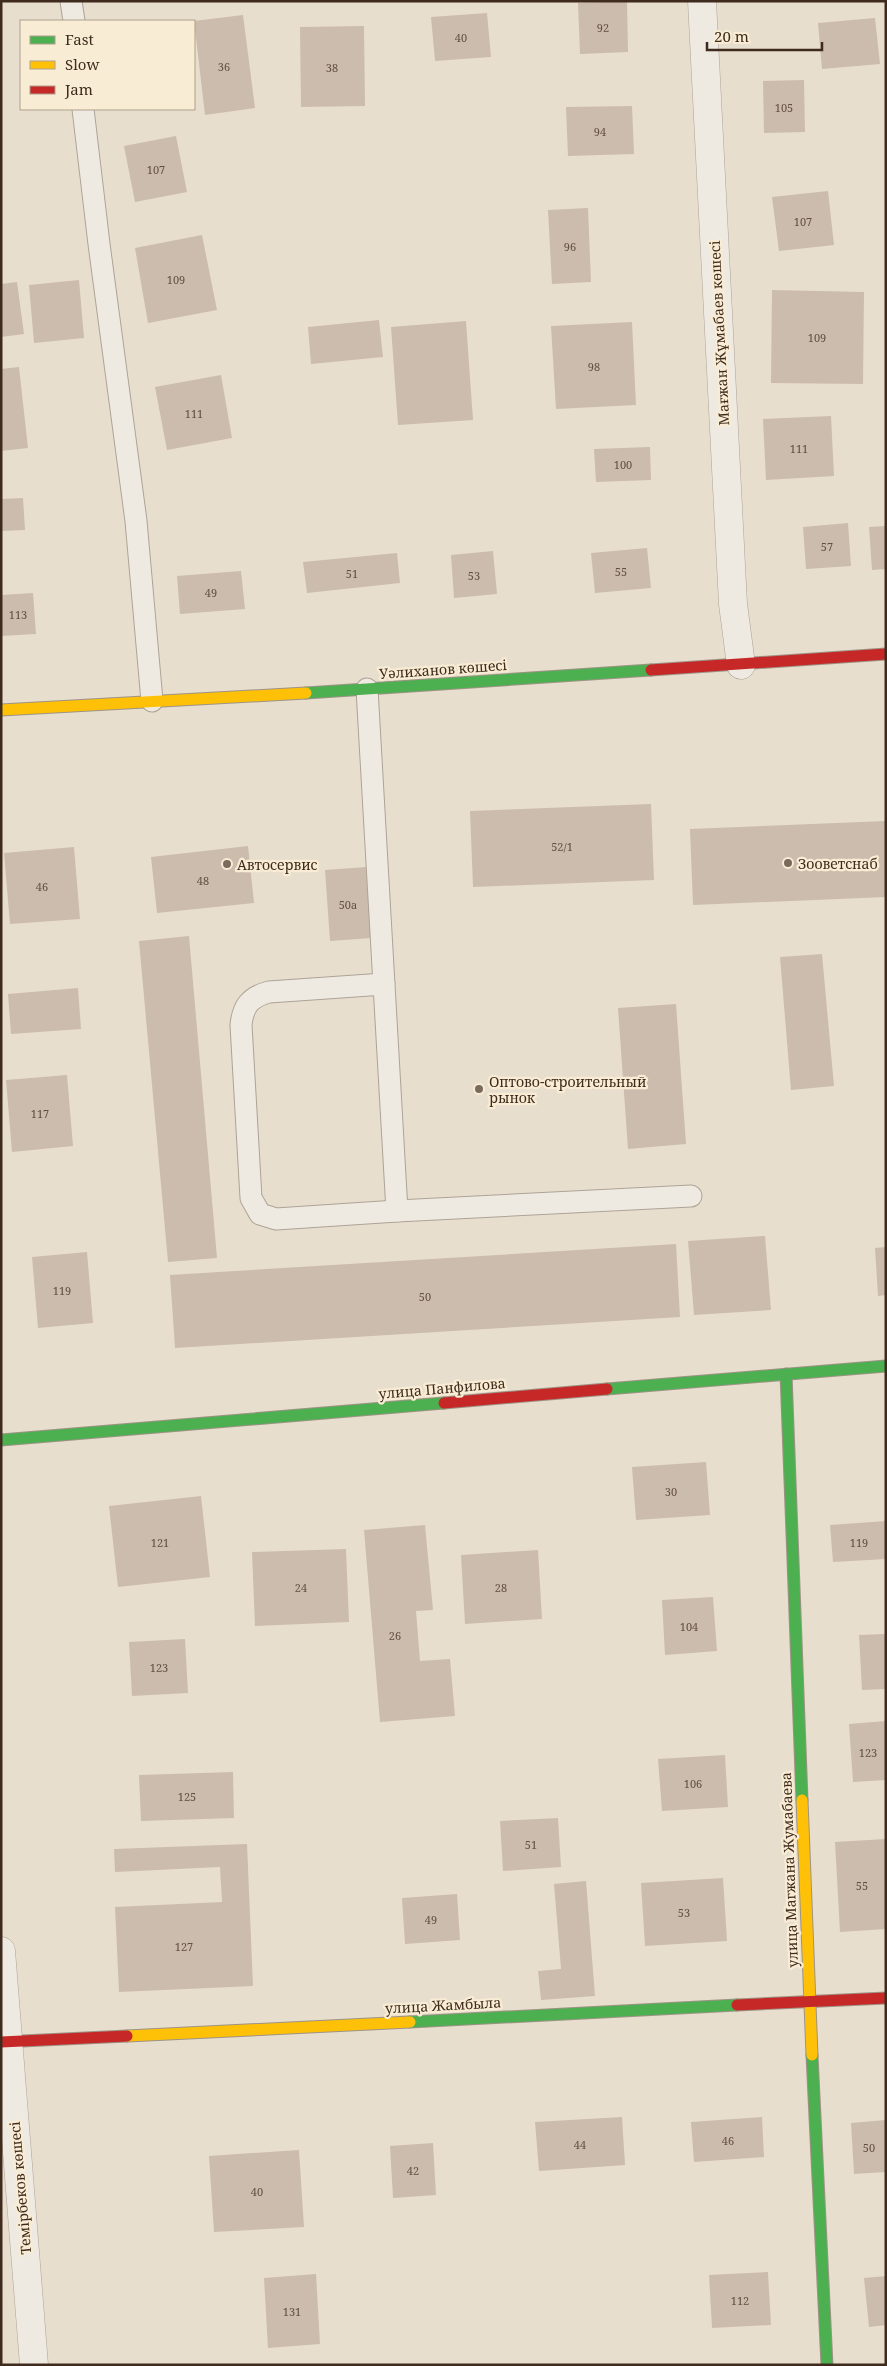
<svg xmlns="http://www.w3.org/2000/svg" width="887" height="2366" font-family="'Noto Serif',serif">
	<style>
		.building { fill: #ccbcae }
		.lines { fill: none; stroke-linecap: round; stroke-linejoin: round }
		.lane-casing { stroke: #ada397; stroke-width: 23 }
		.street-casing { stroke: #ada397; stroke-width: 29 }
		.fast-casing { stroke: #9d9386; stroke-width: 13 }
		.slow-casing { stroke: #9d9386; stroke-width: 13 }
		.jam-casing { stroke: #9d9386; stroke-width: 13 }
		.lane { stroke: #efeae1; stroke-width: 21 }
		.street { stroke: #efeae1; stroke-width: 28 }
		.fast { stroke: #4caf50; stroke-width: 11 }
		.slow { stroke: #ffc107; stroke-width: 11 }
		.jam { stroke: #c62828; stroke-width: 11 }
		.poi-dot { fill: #7a6a5b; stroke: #f9ecd4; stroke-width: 2 }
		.labels { text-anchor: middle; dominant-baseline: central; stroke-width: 4.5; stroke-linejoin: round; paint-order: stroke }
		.number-label { font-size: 11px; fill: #624f41 }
		.street-label { font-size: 14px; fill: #3e2b1d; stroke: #f9ecd4 }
		.poi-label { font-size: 14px; fill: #3e2b1d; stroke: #f9ecd4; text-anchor: start }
	</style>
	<rect width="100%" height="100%" fill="#e8dece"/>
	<g class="building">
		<polygon points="627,1 628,52 580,54 578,3"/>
		<polygon points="487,13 491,57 435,61 431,17"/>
		<polygon points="243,15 255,108 205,115 194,21"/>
		<polygon points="875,18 880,64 822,69 818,23"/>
		<polygon points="364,26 365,106 301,107 300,27"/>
		<polygon points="804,80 805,132 764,133 763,81"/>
		<polygon points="632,106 634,154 568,156 566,107"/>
		<polygon points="176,136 187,192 135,202 124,146"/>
		<polygon points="828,191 834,245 779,251 772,197"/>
		<polygon points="588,208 591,282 552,284 548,210"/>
		<polygon points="202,235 217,310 148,323 135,248"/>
		<polygon points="79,280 84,338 34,343 29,285"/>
		<polygon points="17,282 24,334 1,337 1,284"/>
		<polygon points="772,290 864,292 863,384 771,383"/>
		<polygon points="379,320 383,357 311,364 308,327"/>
		<polygon points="466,321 473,420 398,425 391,327"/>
		<polygon points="632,322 636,405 556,409 551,326"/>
		<polygon points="19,367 28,448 1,451 1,369"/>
		<polygon points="221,375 232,438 167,450 155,387"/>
		<polygon points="831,416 834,476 766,480 763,419"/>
		<polygon points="650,447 651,480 596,482 594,449"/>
		<polygon points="23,498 25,530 1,531 1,499"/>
		<polygon points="848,523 851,566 806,569 803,527"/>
		<polygon points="886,526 886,569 872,570 869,527"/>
		<polygon points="647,548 651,588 595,593 591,553"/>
		<polygon points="493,551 497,594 454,598 451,555"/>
		<polygon points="397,553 400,583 307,593 303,562"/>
		<polygon points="241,571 245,609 180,614 177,576"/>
		<polygon points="33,593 36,634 1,636 1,595"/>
		<polygon points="651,804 654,880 473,887 470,811"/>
		<polygon points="886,821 886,897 693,905 690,829"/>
		<polygon points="248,846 254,903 157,913 151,857"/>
		<polygon points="74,847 80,919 10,924 4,853"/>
		<polygon points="366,867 372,938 330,941 325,870"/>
		<polygon points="189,936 217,1258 168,1262 139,941"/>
		<polygon points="822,954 834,1086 791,1090 780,957"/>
		<polygon points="78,988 81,1029 11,1034 8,994"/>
		<polygon points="676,1004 686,1144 628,1149 618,1008"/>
		<polygon points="67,1075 73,1146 12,1152 6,1080"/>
		<polygon points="765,1236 771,1310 694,1315 688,1241"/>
		<polygon points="676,1244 680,1317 175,1348 170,1275"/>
		<polygon points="886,1247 886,1295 878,1296 875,1248"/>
		<polygon points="87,1252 93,1323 38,1328 32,1257"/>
		<polygon points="706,1462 710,1515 636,1520 632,1467"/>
		<polygon points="201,1496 210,1577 118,1587 109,1506"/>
		<polygon points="886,1521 886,1559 833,1562 830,1525"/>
		<polygon points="425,1525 433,1610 416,1611 420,1661 450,1659 455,1716 380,1722 364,1530"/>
		<polygon points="346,1549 349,1622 255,1626 252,1552"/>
		<polygon points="538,1550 542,1619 465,1624 461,1555"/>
		<polygon points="713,1597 717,1651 665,1655 662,1600"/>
		<polygon points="886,1634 886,1689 862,1690 859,1635"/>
		<polygon points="185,1639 188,1693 132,1696 129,1642"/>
		<polygon points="886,1721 886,1780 853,1782 849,1724"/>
		<polygon points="725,1755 728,1807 662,1811 658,1759"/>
		<polygon points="233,1772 234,1818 141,1821 139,1775"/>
		<polygon points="558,1818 561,1867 503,1871 500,1821"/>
		<polygon points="886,1839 886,1929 840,1932 835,1842"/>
		<polygon points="247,1844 253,1986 119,1992 115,1907 222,1902 220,1867 115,1872 114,1849"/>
		<polygon points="723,1878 727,1941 645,1946 641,1883"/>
		<polygon points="586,1881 595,1996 541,2000 538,1971 561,1969 554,1884"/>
		<polygon points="457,1894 460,1940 405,1944 402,1898"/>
		<polygon points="622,2117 625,2165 539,2171 535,2122"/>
		<polygon points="762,2117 764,2157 694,2162 691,2122"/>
		<polygon points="886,2120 886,2172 854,2174 851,2123"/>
		<polygon points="433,2143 436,2195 393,2198 390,2146"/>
		<polygon points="299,2150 304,2227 214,2232 209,2156"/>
		<polygon points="768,2272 771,2325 712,2328 709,2275"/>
		<polygon points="316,2274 320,2344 268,2348 264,2278"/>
		<polygon points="886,2276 886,2325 869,2327 864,2278"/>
	</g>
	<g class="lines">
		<g class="lane-casing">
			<g id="lane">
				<polyline points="71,1 74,21"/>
				<polyline points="83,109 99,244 136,521 152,701"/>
				<polyline points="367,689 397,1211 691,1196"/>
				<path d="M384,984L269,992C250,997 243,1006 241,1025L251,1198L260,1214L276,1219L397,1211"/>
			</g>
		</g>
		<g class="street-casing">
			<g id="street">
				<polyline points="702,1 733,604 741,665"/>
				<polyline points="1,1951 34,2365"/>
			</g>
		</g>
		<g class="fast-casing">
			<g id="fast">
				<polyline points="306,693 651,670"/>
				<polyline points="786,1374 802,1800"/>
				<polyline points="607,1389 886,1366"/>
				<polyline points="1,1440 444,1403"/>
				<polyline points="410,2022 737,2005"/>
				<polyline points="812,2055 827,2365"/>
			</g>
		</g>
		<g class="slow-casing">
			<g id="slow">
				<polyline points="1,710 306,693"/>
				<polyline points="802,1800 812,2055"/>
				<polyline points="127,2036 410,2022"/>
			</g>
		</g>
		<g class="jam-casing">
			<g id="jam">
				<polyline points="651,670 886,654"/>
				<polyline points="444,1403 607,1389"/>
				<polyline points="737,2005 886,1998"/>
				<polyline points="1,2042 127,2036"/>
			</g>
		</g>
		<use href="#lane" class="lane"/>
		<use href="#street" class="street"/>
		<use href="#fast" class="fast"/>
		<use href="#slow" class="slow"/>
		<use href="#jam" class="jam"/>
	</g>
	<g class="poi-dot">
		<circle cx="788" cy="863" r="5"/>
		<circle cx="227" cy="864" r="5"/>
		<circle cx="479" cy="1089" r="5"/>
	</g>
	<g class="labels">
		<g class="number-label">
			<text x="603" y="27">92</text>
			<text x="461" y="37">40</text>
			<text x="224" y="66">36</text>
			<text x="332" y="67">38</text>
			<text x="784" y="107">105</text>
			<text x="600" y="131">94</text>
			<text x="156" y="169">107</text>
			<text x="803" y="221">107</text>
			<text x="570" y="246">96</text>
			<text x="176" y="279">109</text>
			<text x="817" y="337">109</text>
			<text x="594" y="366">98</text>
			<text x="194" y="413">111</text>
			<text x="799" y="448">111</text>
			<text x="623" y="464">100</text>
			<text x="827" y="546">57</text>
			<text x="621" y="571">55</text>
			<text x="352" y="573">51</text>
			<text x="474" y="575">53</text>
			<text x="211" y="592">49</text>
			<text x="18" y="614">113</text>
			<text x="562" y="846">52/1</text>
			<text x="203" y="880">48</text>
			<text x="42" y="886">46</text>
			<text x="348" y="904">50а</text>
			<text x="40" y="1113">117</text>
			<text x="62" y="1290">119</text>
			<text x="425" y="1296">50</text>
			<text x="671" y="1491">30</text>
			<text x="160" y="1542">121</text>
			<text x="859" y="1542">119</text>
			<text x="301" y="1587">24</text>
			<text x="501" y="1587">28</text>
			<text x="689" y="1626">104</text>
			<text x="395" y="1635">26</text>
			<text x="159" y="1667">123</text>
			<text x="868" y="1752">123</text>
			<text x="693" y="1783">106</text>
			<text x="187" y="1796">125</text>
			<text x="531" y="1844">51</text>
			<text x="862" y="1885">55</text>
			<text x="684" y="1912">53</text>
			<text x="431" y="1919">49</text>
			<text x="184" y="1946">127</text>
			<text x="728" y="2140">46</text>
			<text x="580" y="2144">44</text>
			<text x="869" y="2147">50</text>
			<text x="413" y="2170">42</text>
			<text x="257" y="2191">40</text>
			<text x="740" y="2300">112</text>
			<text x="292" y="2311">131</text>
		</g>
		<g class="street-label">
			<text transform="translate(719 333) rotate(-93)">Мағжан Жұмабаев көшесі</text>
			<text transform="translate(443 669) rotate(-4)">Уәлиханов көшесі</text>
			<text transform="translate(442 1388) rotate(-5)">улица Панфилова</text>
			<text transform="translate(789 1870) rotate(-92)">улица Магжана Жумабаева</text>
			<text transform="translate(443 2005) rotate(-3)">улица Жамбыла</text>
			<text transform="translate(20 2188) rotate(-95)">Темірбеков көшесі</text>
		</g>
		<g class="poi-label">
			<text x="798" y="863">Зооветснаб</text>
			<text x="237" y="864">Автосервис</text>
			<text x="489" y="1081">Оптово-строительный<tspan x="489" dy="16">рынок</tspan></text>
		</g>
	</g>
	<rect width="887" height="2366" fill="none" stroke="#3e2b1d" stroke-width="5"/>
	<rect x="20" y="20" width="175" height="90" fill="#f9ecd4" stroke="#ae9f8b"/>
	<rect x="30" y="36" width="25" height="8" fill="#4caf50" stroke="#ae9f8b"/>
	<text x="65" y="45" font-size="15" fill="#3e2b1d">Fast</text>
	<rect x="30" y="61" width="25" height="8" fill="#ffc107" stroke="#ae9f8b"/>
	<text x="65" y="70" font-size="15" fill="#3e2b1d">Slow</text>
	<rect x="30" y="86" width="25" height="8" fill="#c62828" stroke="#ae9f8b"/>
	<text x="65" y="95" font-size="15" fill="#3e2b1d">Jam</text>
	<path d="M707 42v8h115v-8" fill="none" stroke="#3e2b1d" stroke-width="2.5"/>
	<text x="714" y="42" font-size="15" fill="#3e2b1d" stroke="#f9ecd4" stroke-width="4" paint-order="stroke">20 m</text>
</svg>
